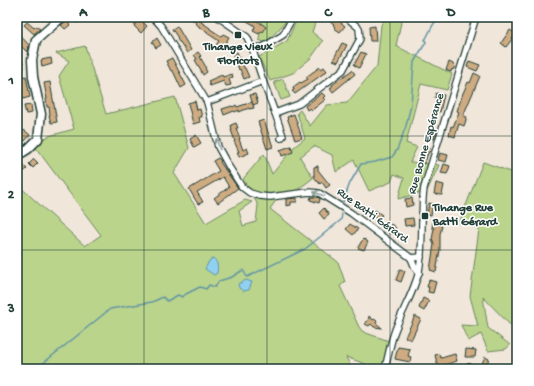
<svg xmlns="http://www.w3.org/2000/svg" width="534" height="386" font-family="'Gochi Hand',sans-serif">
	<style>
		.green { fill: #bad48b; stroke: #6c8860 }
		.water { fill: #90d0f1; stroke: #6395a5 }
		.lines { fill: none; stroke-linecap: round; stroke-linejoin: round }
		.stream { stroke: #6395a5; stroke-width: 1.5 }
		.building { fill: #cfab82; stroke: #1f3d34 }
		.street-casing { stroke: #1f3d34; stroke-width: 8 }
		.secondary-casing { stroke: #1f3d34; stroke-width: 11 }
		.street { stroke: #fff; stroke-width: 5.5 }
		.secondary { stroke: #fff; stroke-width: 8 }
		.oneway { stroke: #8f9e9a }
		.grid { fill: none; stroke: #1f3d34; stroke-width: 1; stroke-opacity: 0.55 }
		.poi-dot { fill: #1f3d34; stroke: #fff; stroke-width: 1.5 }
		.labels { text-anchor: middle; dominant-baseline: central; stroke-width: 3; stroke-linejoin: round; paint-order: stroke }
		.poi-label { font-size: 12px; font-weight: bold; fill: #1f3d34; stroke: #fff }
		.street-label { font-size: 12px; fill: #1f3d34; stroke: #fff }
		.neatline { fill: none; stroke: #1f3d34; stroke-width: 1.5 }
		.grid-label { font-size: 13px; text-anchor: middle; font-weight: bold; fill: #1f3d34 }
	</style>
	<rect width="100%" height="100%" fill="#f1e6da"/>
	<filter id="ink" filterUnits="userSpaceOnUse"><feTurbulence type="fractalNoise" baseFrequency=".025" numOctaves="2"/><feDisplacementMap in="SourceGraphic" scale="8" xChannelSelector="R" yChannelSelector="G"/><feConvolveMatrix kernelMatrix="1 2 1 2 8 2 1 2 1" color-interpolation-filters="sRGB"/></filter>
	<g filter="url(#ink)">
		<g class="green">
			<polygon points="260,17 290,17 266,43 259,40 262,18"/>
			<polygon points="298,17 317,17 312,32 323,41 311,58 293,73 270,81 259,57 287,41"/>
			<polygon points="385,17 399,17 402,18 396,46 452,74 447,90 421,84 406,143 417,147 410,162 439,165 427,191 398,199 404,178 394,174 391,182 369,191 354,160 336,172 332,155 314,146 300,157 313,178 296,191 281,193 270,209 338,262 345,282 340,286 359,327 362,331 366,333 392,342 385,369 379,369 346,357 352,369 17,369 17,184 85,246 101,235 33,144 49,136 74,129 59,76 69,61 56,53 85,46 106,114 175,97 189,148 174,173 206,223 245,200 252,202 239,211 243,226 256,222 258,205 243,179 264,154 272,174 294,147 305,138 297,113 300,110 310,126 327,105 347,103 377,66 381,25"/>
			<polygon points="283,79 290,97 281,100 274,82"/>
			<polygon points="483,162 514,173 517,169 517,315 515,317 517,320 517,332 483,297 488,328 510,345 506,349 488,351 481,334 468,341 461,325 478,326 470,296 479,229 468,224 459,223"/>
		</g>
		<g class="water">
			<path d="M213,258C218,262 218,267 217,273L214,275L205,269L209,261Z"/>
			<polygon points="246,280 252,282 249,290 243,291 239,288 238,284"/>
		</g>
		<g class="lines">
			<g class="stream">
				<path d="M343,202L350,183L361,164L375,162L392,157L397,150L406,126L411,105L414,62L426,42L425,40C429,34 431,27 435,22L433,17"/>
				<polyline points="36,369 110,309 152,302 163,297 167,301 178,295 182,297 186,294 200,287 206,289 209,285 215,287 219,281 232,277 243,270 247,277 305,249 341,220 342,214"/>
			</g>
		</g>
		<g class="building">
			<polygon points="72,17 84,17 77,23"/>
			<polygon points="128,17 137,17 147,26 141,33 134,26 136,23"/>
			<polygon points="188,17 199,17 198,18 202,21 201,22 210,28 210,29 221,36 223,34 229,37 222,49 216,45 219,41 207,33 208,32 199,27 199,26 195,23 196,22"/>
			<polygon points="240,17 252,17 266,27 263,32 261,31 259,34 253,31 255,27 254,25"/>
			<polygon points="324,17 334,17 345,26 340,32 334,28 335,27 333,25 334,24"/>
			<polygon points="66,21 70,25 65,29 61,25"/>
			<polygon points="27,22 34,28 36,26 40,29 34,34 24,25"/>
			<polygon points="177,26 191,50 187,53 180,42 179,42 177,39 178,38 172,29"/>
			<polygon points="375,26 376,41 370,41 369,27"/>
			<polygon points="510,30 516,34 506,47 501,43"/>
			<polygon points="17,32 29,45 28,51 27,52 17,42"/>
			<polygon points="157,38 161,45 156,48 152,42"/>
			<polygon points="342,43 347,45 338,62 333,60"/>
			<polygon points="198,52 201,56 200,57 206,67 205,68 207,72 203,75 201,71 201,70 195,60 197,59 194,55"/>
			<polygon points="237,52 242,64 243,64 244,68 245,68 249,77 244,79 240,69 239,70 238,66 237,66 233,56 235,56 234,54"/>
			<polygon points="361,52 366,54 359,68 354,65"/>
			<polygon points="51,58 52,64 42,67 41,60"/>
			<polygon points="172,58 186,85 181,88 173,71 171,71 166,61"/>
			<polygon points="22,60 24,68 17,70 17,61"/>
			<polygon points="469,61 480,65 477,71 467,67"/>
			<polygon points="449,62 453,64 453,65 455,66 453,70 452,69 451,72 446,70"/>
			<polygon points="320,67 321,69 324,67 327,71 295,94 292,91 294,90 293,87 300,82 301,83 308,79 306,77"/>
			<polygon points="352,70 355,74 333,92 330,88 332,87 332,85"/>
			<polygon points="474,73 480,76 463,116 467,117 464,126 459,124 455,137 449,135 451,126 453,127 459,112 457,111 463,93 468,82 470,83"/>
			<polygon points="232,74 233,77 229,79 231,85 226,86 224,81 210,86 208,81 222,75 223,77"/>
			<polygon points="26,76 30,97 23,99 20,77"/>
			<polygon points="50,82 57,122 51,123 49,115 50,115 49,107 47,107 46,99 47,99 44,83"/>
			<polygon points="322,93 325,96 323,98 325,100 312,110 310,108 307,110 305,106"/>
			<polygon points="436,93 444,95 440,112 436,111 439,99 435,98"/>
			<polygon points="255,94 258,103 253,105 250,95"/>
			<polygon points="195,101 197,110 200,109 202,117 199,117 200,122 193,124 188,103"/>
			<polygon points="252,102 254,108 249,109 249,108 239,112 239,110 235,112 234,111 224,115 222,109 232,106 233,107 236,105 237,107"/>
			<polygon points="31,105 32,113 26,114 24,106"/>
			<polygon points="294,114 302,138 295,140 287,117"/>
			<polygon points="264,120 273,147 267,149 258,122"/>
			<polygon points="236,123 238,128 236,128 240,139 239,139 243,150 247,148 249,153 239,157 237,152 239,152 234,141 235,141 231,130 232,130 231,125"/>
			<polygon points="24,130 30,135 25,141 19,136"/>
			<polygon points="430,130 436,131 434,139 428,137"/>
			<polygon points="196,135 201,143 194,147 190,139"/>
			<polygon points="291,146 293,152 282,156 280,150"/>
			<polygon points="425,147 430,148 429,153 428,153 425,163 423,162 422,165 418,164 421,154 423,154"/>
			<polygon points="440,153 448,155 446,162 438,160"/>
			<polygon points="218,158 221,161 220,162 238,188 218,203 214,198 229,187 223,177 197,192 203,202 198,204 189,189 219,171 213,161"/>
			<polygon points="34,159 38,163 33,168 29,164"/>
			<polygon points="21,163 27,169 17,177 17,166"/>
			<polygon points="444,164 450,166 447,174 441,173"/>
			<polygon points="318,166 318,170 330,185 326,188 322,182 320,184 314,177 314,167"/>
			<polygon points="436,183 444,185 442,195 434,194"/>
			<polygon points="311,197 318,197 320,199 319,203 310,200"/>
			<polygon points="297,198 297,202 291,202 291,205 286,206 286,199"/>
			<polygon points="412,198 413,205 406,207 405,199"/>
			<polygon points="429,203 433,204 431,215 427,214"/>
			<polygon points="324,208 329,215 324,219 319,213"/>
			<polygon points="375,210 382,215 378,220 371,215"/>
			<polygon points="413,218 414,225 405,226 404,219"/>
			<polygon points="433,221 440,222 439,225 442,226 440,234 440,250 436,272 430,270 434,244 433,243 433,240 432,240 434,228 432,228"/>
			<polygon points="350,224 358,229 353,235 346,229"/>
			<polygon points="391,224 396,228 392,234 386,231"/>
			<polygon points="364,239 368,242 364,250 358,248 361,242"/>
			<polygon points="400,269 405,271 401,282 396,280"/>
			<polygon points="429,280 436,282 433,293 428,292 429,287 427,287"/>
			<polygon points="423,298 429,301 424,311 419,308"/>
			<polygon points="369,316 373,320 374,319 377,321 376,323 382,328 374,327 371,324 369,326 365,324 367,321 368,321"/>
			<polygon points="415,316 421,319 411,340 405,337"/>
			<polygon points="398,347 410,349 408,356 411,357 410,362 395,359"/>
			<polygon points="466,349 476,350 475,357 465,357"/>
			<polygon points="439,354 441,358 455,354 457,361 438,367 435,355"/>
			<polygon points="485,357 489,359 485,367 481,365"/>
		</g>
		<g class="lines">
			<g class="street-casing">
				<g id="street">
					<polyline points="153,17 161,26 207,102 218,147 229,167 242,187 250,193 260,196 270,197 309,192 319,193 351,213 411,258 421,257"/>
					<polyline points="218,17 247,37 252,48 263,81 275,113 299,104 343,70 360,39 359,28 346,17"/>
					<polyline points="252,48 263,47 283,35 293,17"/>
					<polyline points="207,102 263,81"/>
					<polyline points="275,113 283,136 281,138"/>
					<polyline points="411,258 415,268 419,273"/>
					<path d="M385,369C388,357 390,345 394,333C401,312 414,293 419,271C424,244 420,216 424,188L476,17"/>
					<polyline points="459,369 469,367 474,369"/>
				</g>
			</g>
			<g class="secondary-casing">
				<polyline id="secondary" points="17,156 28,149 38,139 41,114 33,77 32,60 36,40 62,17"/>
			</g>
			<use href="#street" class="street"/>
			<use href="#secondary" class="secondary"/>
		</g>
		<defs><path id="oneway-shaft" d="M-6 0H5M1.5-3L5.5 0L1.5 3" fill="none" stroke-width="1.6" stroke-linecap="round" stroke-linejoin="round"/></defs>
		<g class="oneway">
			<use href="#oneway-shaft" transform="translate(218 144) rotate(-108)"/>
			<use href="#oneway-shaft" transform="translate(319 194) rotate(-160)"/>
		</g>
	</g>
	<path class="grid" d="M144,17V369M267,17V369M390,17V369M17,136H517M17,250H517"/>
	<g class="poi-dot">
		<rect x="234" y="31" width="8" height="8" rx="2"/>
		<rect x="421" y="212" width="8" height="8" rx="2"/>
	</g>
	<g class="labels">
		<g class="poi-label">
			<text x="238" y="48">Tihange Vieux<tspan x="238" dy="14">Floricots</tspan></text>
			<text x="433" y="209" text-anchor="start">Tihange Rue<tspan x="433" dy="14">Batti Gérard</tspan></text>
		</g>
		<g class="street-label">
			<text transform="translate(427 144) rotate(-74)">Rue Bonne Espérance</text>
			<text transform="translate(372 216) rotate(36)">Rue Batti Gérard</text>
		</g>
	</g>
	<rect width="534" height="386" fill="none" stroke="#fff" stroke-width="44"/>
	<rect x="22" y="22" width="490" height="342" class="neatline"/>
	<g class="grid-label">
		<text x="83" y="16">A</text>
		<text x="206" y="16">B</text>
		<text x="328" y="16">C</text>
		<text x="451" y="16">D</text>
		<text x="11" y="84">1</text>
		<text x="11" y="198">2</text>
		<text x="11" y="312">3</text>
	</g>
</svg>
